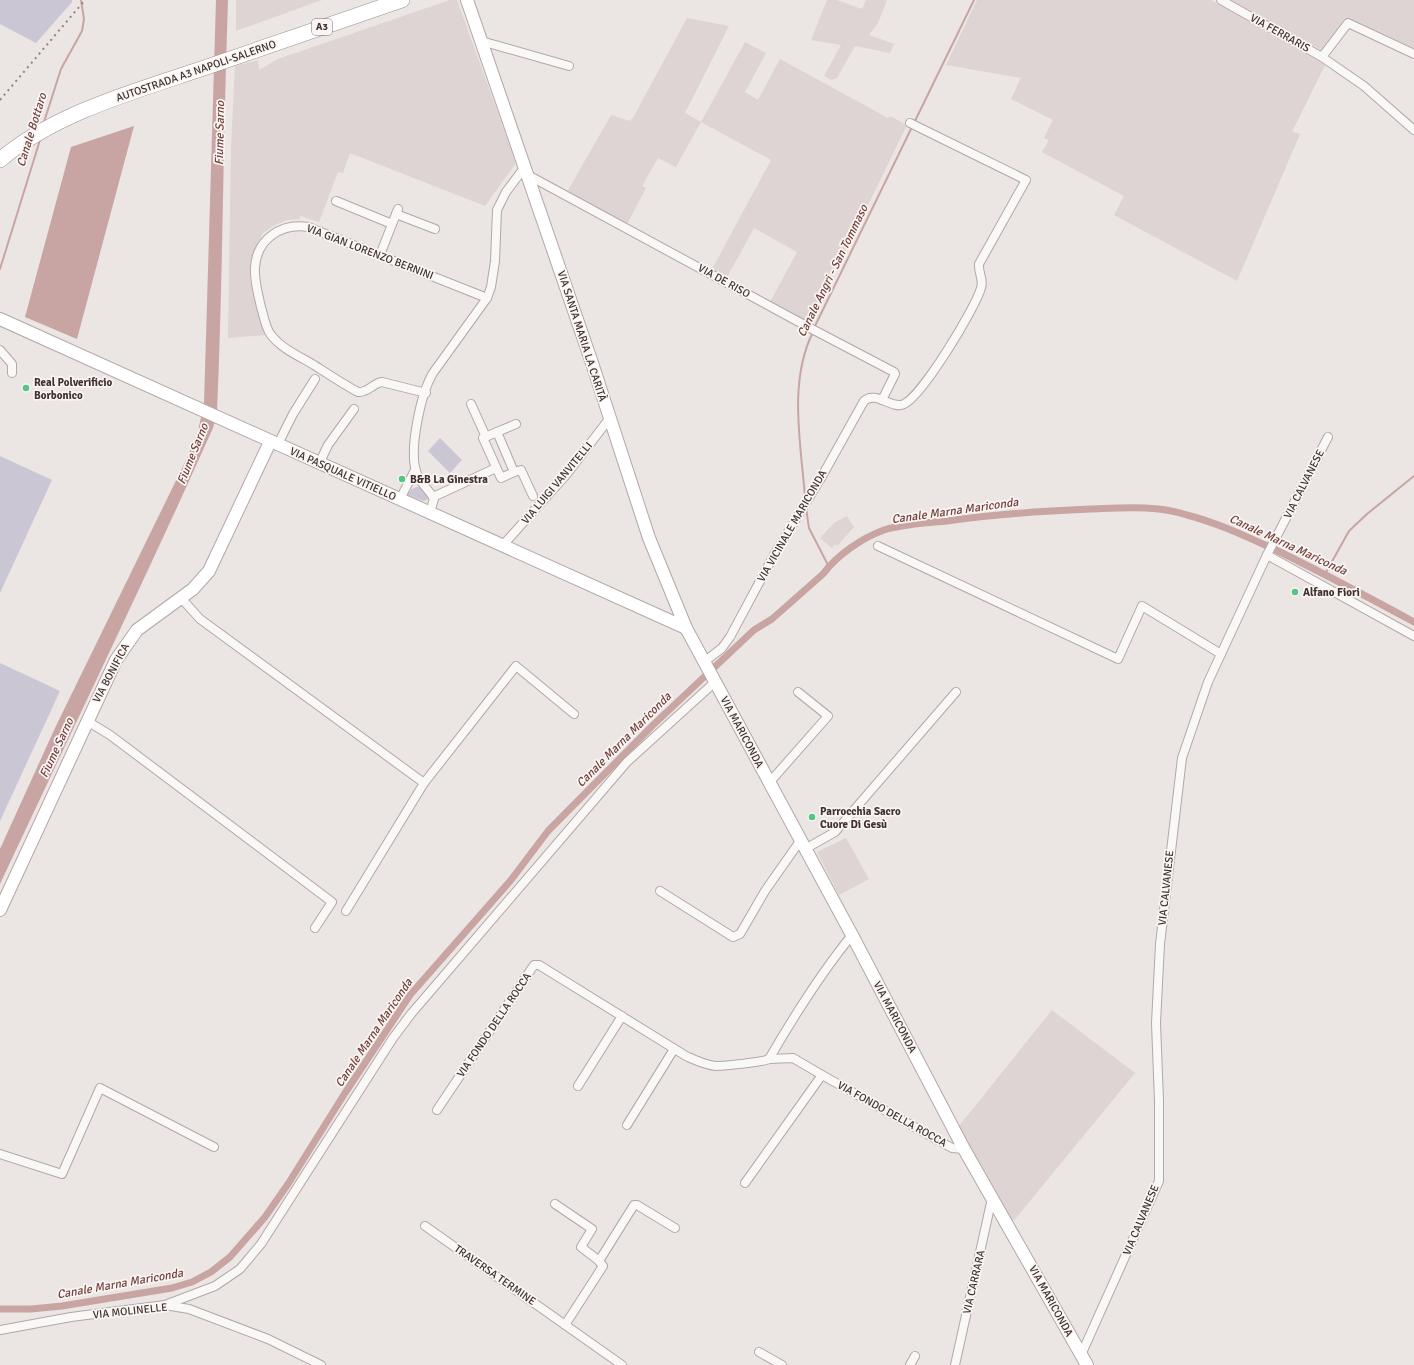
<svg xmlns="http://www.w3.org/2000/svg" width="1414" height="1365" font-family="Signika,sans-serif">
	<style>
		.built { fill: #ddd4d3 }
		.green { fill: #cbc6d4 }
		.water { fill: #c8a5a2 }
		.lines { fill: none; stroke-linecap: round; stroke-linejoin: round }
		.stream { stroke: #c8a5a2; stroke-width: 2 }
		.canal { stroke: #c8a5a2; stroke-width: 7 }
		.street-casing { stroke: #b2a8a6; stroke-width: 10 }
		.secondary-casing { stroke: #b2a8a6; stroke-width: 14 }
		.highway-casing { stroke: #a1908d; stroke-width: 16 }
		.street { stroke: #faf7f7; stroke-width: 8 }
		.secondary { stroke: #fff; stroke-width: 12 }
		.highway { stroke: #fff; stroke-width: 15 }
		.rail { stroke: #94837f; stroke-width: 2; stroke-dasharray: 2 4; stroke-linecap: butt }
		.poi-dot { fill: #54c683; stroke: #f8f5f4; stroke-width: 1.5 }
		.labels { text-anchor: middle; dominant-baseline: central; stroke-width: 3.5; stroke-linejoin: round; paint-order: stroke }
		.shield { fill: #f8f5f4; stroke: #796c69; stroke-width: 1 }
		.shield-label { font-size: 10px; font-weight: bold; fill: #42312d }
		.street-label { font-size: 11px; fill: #42312d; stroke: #f8f5f4 }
		.poi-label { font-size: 11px; font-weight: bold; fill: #42312d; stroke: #f8f5f4; text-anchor: start }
		.water-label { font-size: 12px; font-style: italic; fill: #74413a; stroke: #f8f5f4 }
	</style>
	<rect width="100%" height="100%" fill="#ebe5e4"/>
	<g class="built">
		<polygon points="236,0 322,0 236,31"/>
		<polygon points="450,0 457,0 516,163 485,206 350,153 343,173 338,172 319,222 300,216 300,219 287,220 275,225 263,233 254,250 250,263 250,278 253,294 265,335 228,338 231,148 235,66 258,60 259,70 278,59"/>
		<polygon points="827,0 837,0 862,9 866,0 887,0 878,23 869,35 894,44 890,53 855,46 837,78 831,80 824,76 841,45 811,40"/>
		<polygon points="977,0 1211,0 1325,65 1292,132 1300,134 1237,281 1114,215 1124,196 1042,152 1049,140 1044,138 1053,120 1011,99 1021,78 946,65"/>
		<polygon points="1232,0 1414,0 1414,50 1345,19 1323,51"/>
		<polygon points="687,18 729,26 685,113 701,122 745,42 766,53 745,92 758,100 780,59 888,118 890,116 907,125 809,326 769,304 797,252 754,228 726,279 711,271 771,160 701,122 676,167 658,158 642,186 646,188 627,224 567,192 611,115 630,121 633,118"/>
		<polygon points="847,516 854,527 837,546 835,544 832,548 820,538 834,523"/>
		<polygon points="846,838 869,879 839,895 817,852"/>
		<polygon points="1052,1010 1135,1073 1011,1224 959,1126"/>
	</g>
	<g class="green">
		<polygon points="0,0 72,0 72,2 36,43 0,24"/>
		<polygon points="440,438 462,460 450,473 428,451"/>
		<polygon points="0,456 52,480 0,593"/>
		<polygon points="417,487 422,488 428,497 427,500 423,501 407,495 412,489"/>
		<polygon points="0,663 60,691 0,821"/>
	</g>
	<g class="water">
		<path d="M216,0H228C223,137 223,275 217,412L213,428C144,582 71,732 0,884V849L55,728L188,456L198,431L204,404Z"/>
		<polygon points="134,126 77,339 25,317 71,147"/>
	</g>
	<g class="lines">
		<g class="stream">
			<polyline points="44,122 61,69 82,31 84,19 81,0"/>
			<polyline points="914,123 974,0"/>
			<polyline points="0,269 40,140"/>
			<polyline points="814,328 912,127"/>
			<path d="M805,497C801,444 788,382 813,332"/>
			<polyline points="806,508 809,528 829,567"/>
			<polyline points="1325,574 1349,531 1367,514 1414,476"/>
		</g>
		<path class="canal" d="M0,1309H31L62,1306L172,1288L192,1282L211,1272L230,1257L265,1217L288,1184L345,1093L410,995L511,880L548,831L652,726L754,630L772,619L823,574C837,555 862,538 884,530C904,524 927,523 947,521C995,514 1042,511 1090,509C1122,508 1156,505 1187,515C1218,523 1247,537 1276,550C1323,573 1368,597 1414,622"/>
		<g class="street-casing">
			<g id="street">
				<polyline points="1221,0 1322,57 1348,23 1414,54"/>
				<polyline points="481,41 569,66"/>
				<polyline points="1322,57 1364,86 1414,130"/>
				<polyline points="526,174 810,328 894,372 895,374 882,400"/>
				<polyline points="336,201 392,224"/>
				<polyline points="396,214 435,229"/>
				<polyline points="380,255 398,209"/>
				<polyline points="0,350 12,364 12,373"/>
				<path d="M426,393L382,382C373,383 368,393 358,392C343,384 328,374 314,365C299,356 282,349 271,335C265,327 264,316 261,307C258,294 254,280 255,267C257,239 281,223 308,227L487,298"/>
				<polyline points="471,404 486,437"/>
				<polygon points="497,432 514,472 501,478 483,438"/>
				<polyline points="497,432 516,424"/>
				<polyline points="277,446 293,414 315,379"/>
				<polyline points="319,464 328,445 354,409"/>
				<polyline points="514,472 521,470 533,496"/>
				<polyline points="433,497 496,468"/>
				<polyline points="400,499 415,470"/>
				<path d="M430,512L434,499C429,489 419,483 416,471C409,448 421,393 433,373L487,298L491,287L495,261L497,210L506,192L524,168"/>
				<polyline points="503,545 566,475 609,419"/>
				<polyline points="878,546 1118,659 1142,606 1221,654"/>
				<polyline points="1267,555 1414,636"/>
				<polyline points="181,598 200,619 424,783"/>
				<path d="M704,662L722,648L730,637L774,555L821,478L864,401C876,390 892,410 904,404C922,396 975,309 981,288C984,279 978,273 979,264L1026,180L910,123"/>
				<polyline points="87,721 110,735 332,902 315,928"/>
				<polyline points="769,783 828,716 798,692"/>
				<polyline points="805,849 835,832 956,692"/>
				<polyline points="660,891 733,937 740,934 765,891 800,841"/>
				<polyline points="346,911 424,783 516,666 574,714"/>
				<polyline points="769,1059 793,1058 822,1075"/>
				<polyline points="578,1086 622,1016"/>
				<path d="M437,1110L534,965H539L686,1056C695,1060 705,1065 716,1066C724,1066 764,1062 769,1059C794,1016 821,973 852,935"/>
				<polyline points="627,1125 674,1049"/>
				<polyline points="0,1154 62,1174 100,1088 214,1147"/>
				<polyline points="745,1183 822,1075 952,1148 964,1149"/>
				<polyline points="555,1204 592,1229 581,1247 598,1260 603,1266 565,1325"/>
				<polyline points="425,1226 622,1365"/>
				<polyline points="599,1261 634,1205 637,1205 675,1228"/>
				<polyline points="165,1305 215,1286 240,1269 261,1244 393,1038 411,1014 627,762 715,682"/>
				<polyline points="0,1330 71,1317 165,1305 189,1309 268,1339 321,1365"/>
				<polyline points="759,1352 782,1365"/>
				<polyline points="1081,1355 1159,1181 1159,1101 1156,1023 1160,944 1182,758 1208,682 1221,654 1267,555 1328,437"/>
				<polyline points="910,1365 915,1356"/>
				<polyline points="955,1365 992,1198"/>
			</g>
		</g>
		<g class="secondary-casing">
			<g id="secondary">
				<polyline points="467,0 592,363 649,538 686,628 852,935 964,1149 1087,1365"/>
				<polyline points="0,319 686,628"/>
				<polyline points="0,910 116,660 137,630 193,589 209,571 270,442"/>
			</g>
		</g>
		<g class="highway-casing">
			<path id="highway" d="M0,160C54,114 132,92 198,70C266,47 334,23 402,0"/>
		</g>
		<use href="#street" class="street"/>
		<use href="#secondary" class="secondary"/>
		<use href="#highway" class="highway"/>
		<polyline class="rail" points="0,100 85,0"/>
	</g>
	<g class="poi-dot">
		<circle cx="26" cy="388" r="4"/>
		<circle cx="402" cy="479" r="4"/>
		<circle cx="1295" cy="592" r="4"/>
		<circle cx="812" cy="817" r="4"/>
	</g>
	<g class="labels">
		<rect class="shield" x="312" y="19" width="20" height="16" rx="3"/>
		<g class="shield-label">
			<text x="322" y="27">A3</text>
		</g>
		<g class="street-label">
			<text transform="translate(1280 33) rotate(29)">VIA FERRARIS</text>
			<text transform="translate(196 71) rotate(-19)">AUTOSTRADA A3 NAPOLI-SALERNO</text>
			<text transform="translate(370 252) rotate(21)">VIA GIAN LORENZO BERNINI</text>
			<text transform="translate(724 281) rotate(29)">VIA DE RISO</text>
			<text transform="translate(582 336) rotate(72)">VIA SANTA MARIA LA CARITÀ</text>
			<text transform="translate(343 474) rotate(24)">VIA PASQUALE VITIELLO</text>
			<text transform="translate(557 483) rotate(-50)">VIA LUIGI VANVITELLI</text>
			<text transform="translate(1304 484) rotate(-63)">VIA CALVANESE</text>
			<text transform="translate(792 526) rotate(-60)">VIA VICINALE MARICONDA</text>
			<text transform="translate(111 673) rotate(-62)">VIA BONIFICA</text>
			<text transform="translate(742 732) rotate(62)">VIA MARICONDA</text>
			<text transform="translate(1166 888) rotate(-84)">VIA CALVANESE</text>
			<text transform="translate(895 1017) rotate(62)">VIA MARICONDA</text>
			<text transform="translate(494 1025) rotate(-56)">VIA FONDO DELLA ROCCA</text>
			<text transform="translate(892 1114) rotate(29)">VIA FONDO DELLA ROCCA</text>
			<text transform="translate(1141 1220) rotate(-67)">VIA CALVANESE</text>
			<text transform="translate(495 1275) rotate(35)">TRAVERSA TERMINE</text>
			<text transform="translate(974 1282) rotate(-77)">VIA CARRARA</text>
			<text transform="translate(1051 1301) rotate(61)">VIA MARICONDA</text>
			<text transform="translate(130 1311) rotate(-6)">VIA MOLINELLE</text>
		</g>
		<g class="poi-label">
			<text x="34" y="382">Real Polverificio<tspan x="34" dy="13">Borbonico</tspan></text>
			<text x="410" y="479">B&amp;B La Ginestra</text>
			<text x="1303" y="592">Alfano Fiori</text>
			<text x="820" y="811">Parrocchia Sacro<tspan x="820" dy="13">Cuore Di Gesù</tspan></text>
		</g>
		<g class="water-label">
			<text transform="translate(32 130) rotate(-73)">Canale Bottaro</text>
			<text transform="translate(220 133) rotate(-89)">Fiume Sarno</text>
			<text transform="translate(833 271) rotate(-64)">Canale Angri - San Tommaso</text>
			<text transform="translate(193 454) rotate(-68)">Fiume Sarno</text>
			<text transform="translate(955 511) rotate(-8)">Canale Marna Mariconda</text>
			<text transform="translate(1288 545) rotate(25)">Canale Marna Mariconda</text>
			<text transform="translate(624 740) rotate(-45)">Canale Marna Mariconda</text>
			<text transform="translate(57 748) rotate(-65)">Fiume Sarno</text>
			<text transform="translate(374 1033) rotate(-56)">Canale Marna Mariconda</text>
			<text transform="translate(120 1284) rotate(-10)">Canale Marna Mariconda</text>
		</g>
	</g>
</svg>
